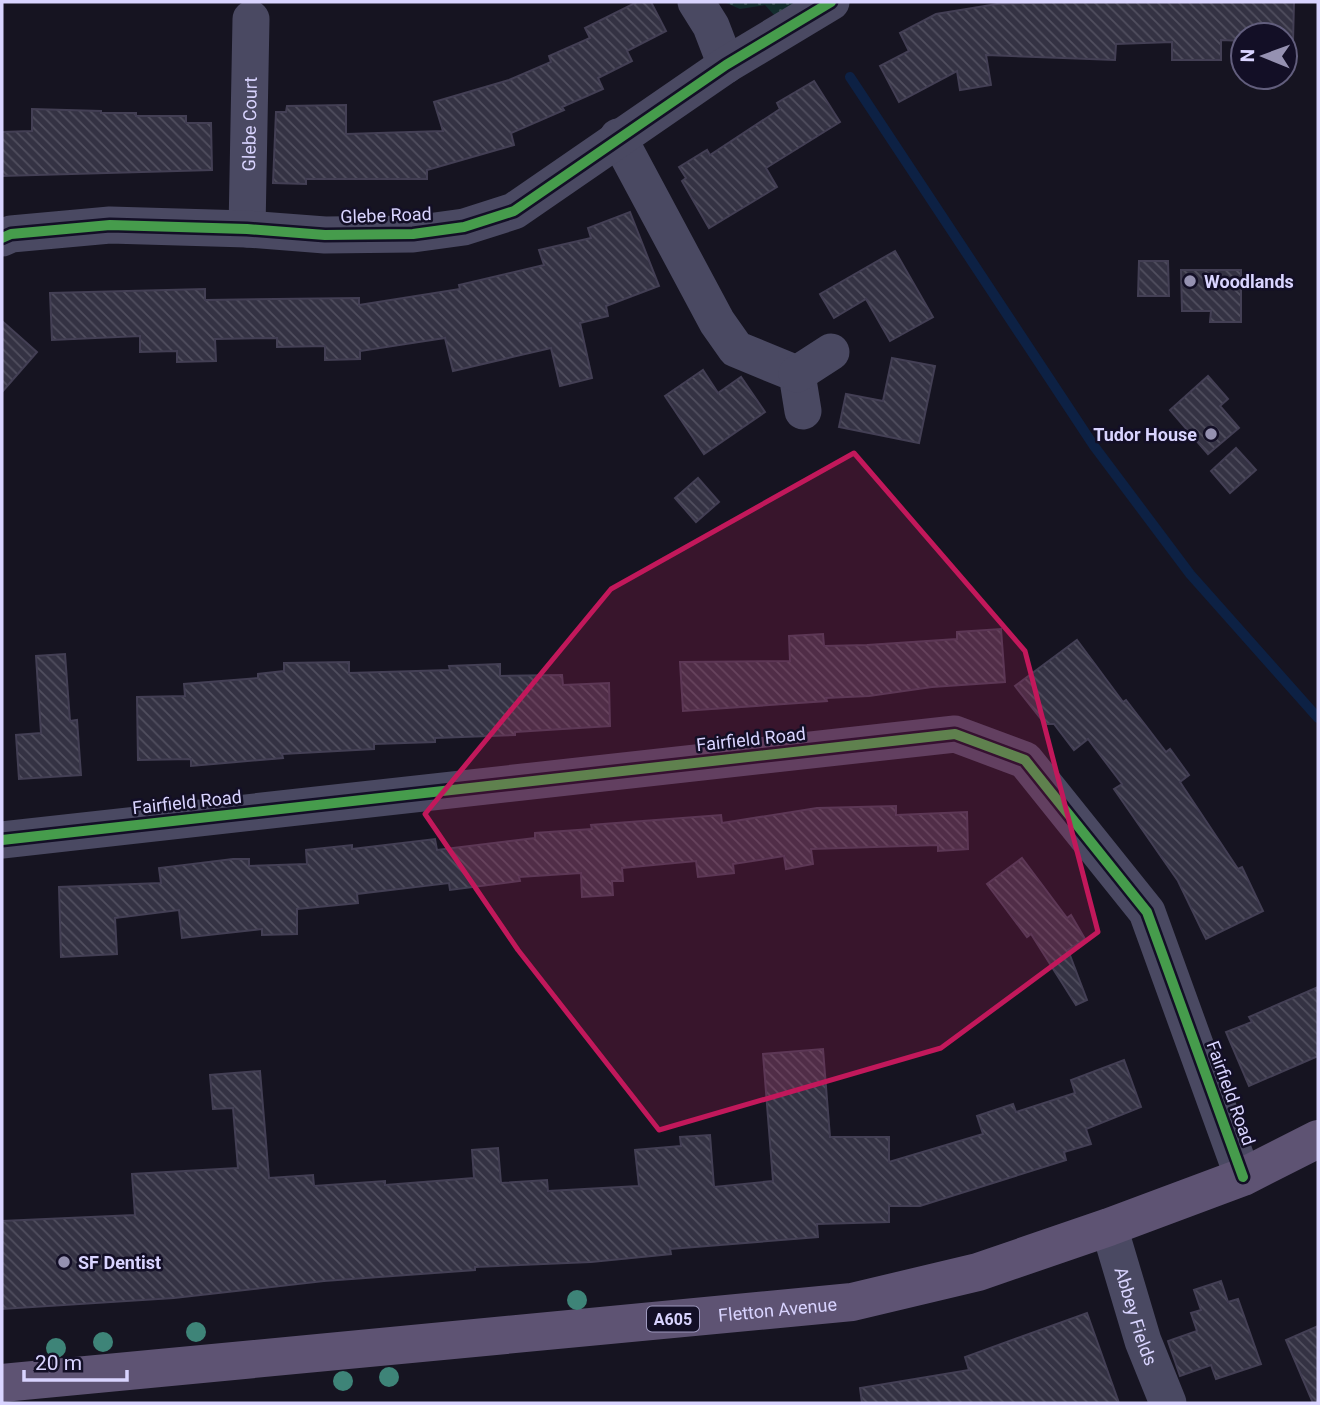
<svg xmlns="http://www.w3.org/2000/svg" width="1320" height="1405" font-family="Roboto,sans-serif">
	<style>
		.grass { fill: url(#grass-dots) }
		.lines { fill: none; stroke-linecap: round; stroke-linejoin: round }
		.stream { stroke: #0d2144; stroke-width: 10 }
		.building { fill: url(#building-back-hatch); stroke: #433f54; stroke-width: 2 }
		.minor { stroke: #4a4962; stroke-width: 37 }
		.major { stroke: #5e5373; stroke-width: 38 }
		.cycleway-casing { stroke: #130f26; stroke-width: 15 }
		.cycleway { stroke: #469c4c; stroke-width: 10 }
		.tree { fill: #3e8478 }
		.marked { fill: #c2185b; fill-opacity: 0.2; stroke: #c2185b; stroke-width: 5; stroke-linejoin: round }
		.poi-dot { fill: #9591b1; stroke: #130f26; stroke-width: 2.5 }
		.labels { text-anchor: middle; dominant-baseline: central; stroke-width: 5; stroke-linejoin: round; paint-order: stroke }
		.shield { fill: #130f26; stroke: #9e99be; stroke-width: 2 }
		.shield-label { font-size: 16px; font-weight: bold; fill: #d9d4ff }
		.street-label { font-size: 18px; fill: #d9d4ff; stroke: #130f26 }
		.poi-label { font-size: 18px; font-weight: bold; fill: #d9d4ff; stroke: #130f26; text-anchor: start }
	</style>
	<defs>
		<pattern id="grass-dots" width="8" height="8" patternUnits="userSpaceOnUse" patternTransform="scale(1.75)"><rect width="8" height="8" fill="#132c2d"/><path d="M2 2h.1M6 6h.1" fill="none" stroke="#354a4c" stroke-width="1.8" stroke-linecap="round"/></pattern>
		<pattern id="building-back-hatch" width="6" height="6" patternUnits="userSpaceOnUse" patternTransform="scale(1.75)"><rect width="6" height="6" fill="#343243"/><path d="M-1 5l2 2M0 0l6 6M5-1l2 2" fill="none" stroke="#514f5f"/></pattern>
	</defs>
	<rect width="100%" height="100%" fill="#161421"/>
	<polygon class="grass" points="724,2 796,2 775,16 765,5 740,9"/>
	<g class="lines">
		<polyline class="stream" points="850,77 1094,446 1190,574 1318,718"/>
	</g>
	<g class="building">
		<polygon points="637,2 651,2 666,31 627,51 632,61 598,78 603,89 562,107 564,110 511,133 514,145 427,170 427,179 306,179 306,184 273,183 276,112 286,112 287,106 346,105 346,134 443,131 434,102 509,80 551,62 549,56 590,38 585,28"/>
		<polygon points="1053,2 1294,2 1293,42 1285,42 1285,35 1243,35 1243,41 1221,40 1221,60 1172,60 1172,42 1116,44 1115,60 986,55 991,85 960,90 957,71 899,102 880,66 909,51 900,33 936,14 997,4"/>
		<polygon points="814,81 840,122 766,168 777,187 709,228 682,181 686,178 679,167 707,150 710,155 780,109 777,103"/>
		<polygon points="32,109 101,111 101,113 136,113 136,116 186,116 186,123 211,123 212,170 2,176 2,132 32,131"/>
		<polygon points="630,212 659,286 606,306 608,316 580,323 592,378 560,386 551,348 453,371 445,338 360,351 360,359 325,360 325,346 277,347 277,338 215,339 216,361 177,362 177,351 140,352 140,336 52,340 50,293 205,289 205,300 359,298 359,305 460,289 459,285 544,265 539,250 591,238 588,228"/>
		<polygon points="895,251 933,317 890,341 866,299 834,318 820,294"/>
		<polygon points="1139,261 1168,261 1169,296 1138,296"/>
		<polygon points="1181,270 1241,270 1241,322 1210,322 1211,311 1182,311"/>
		<polygon points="2,321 37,352 2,392"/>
		<polygon points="892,358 935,366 919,443 839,427 846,394 883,401"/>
		<polygon points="703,370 718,393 741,377 765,412 704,454 665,396"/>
		<polygon points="1208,376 1228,399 1220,406 1239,428 1208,454 1170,410"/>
		<polygon points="1236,448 1256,470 1230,493 1211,471"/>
		<polygon points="698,478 719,502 696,522 675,498"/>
		<polygon points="1001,629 1005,682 932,687 869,696 826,698 827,701 683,711 680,662 790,661 789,636 823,634 824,646 867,645 957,639 957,632"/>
		<polygon points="1077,640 1123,702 1126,700 1166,752 1170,749 1189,775 1180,782 1238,869 1242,867 1263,911 1206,939 1178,881 1114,789 1122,784 1088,739 1074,750 1054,724 1045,724 1015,686"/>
		<polygon points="65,654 70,721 77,720 81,775 19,779 16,735 41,733 36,656"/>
		<polygon points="349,662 349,673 450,670 449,666 500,664 500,676 562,675 563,685 609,683 610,726 515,732 515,735 435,738 435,742 374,744 374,749 282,754 283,758 191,766 191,759 138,760 137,697 185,696 184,684 258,678 258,674 284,671 284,663"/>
		<polygon points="896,806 896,815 967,812 968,849 938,851 938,845 811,849 813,864 786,869 784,856 733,864 734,873 698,877 696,861 622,868 623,881 612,881 613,895 582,897 581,873 519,877 520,881 450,890 449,883 357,894 358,903 297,909 297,934 262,935 262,929 182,938 179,910 115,918 117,954 61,957 59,887 161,883 159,868 233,859 249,859 249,866 307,864 306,850 352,845 352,849 435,839 437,850 535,838 535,833 592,829 591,825 721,815 722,823 817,808"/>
		<polygon points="1022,858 1067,918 1071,915 1085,939 1068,950 1087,1000 1076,1005 1031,934 1027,937 987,884"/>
		<polygon points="1318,987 1318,1056 1249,1086 1226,1032 1252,1022 1249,1017"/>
		<polygon points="823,1049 830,1137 889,1137 889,1162 983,1134 977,1116 1013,1104 1016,1112 1075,1093 1071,1080 1124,1060 1141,1107 1086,1129 1091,1144 1064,1152 1066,1160 920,1206 889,1206 889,1222 817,1224 818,1237 670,1249 671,1254 591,1262 475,1267 475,1270 324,1281 174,1298 2,1309 2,1221 135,1215 132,1174 238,1168 233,1108 213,1109 210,1075 260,1071 269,1178 313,1175 314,1186 385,1181 385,1185 474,1178 472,1150 498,1148 501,1183 547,1180 548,1191 639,1186 635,1150 681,1146 680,1137 710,1135 714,1187 773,1181 763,1054"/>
		<polygon points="1221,1281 1228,1302 1238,1299 1261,1364 1216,1379 1211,1365 1180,1376 1168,1341 1197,1331 1191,1313 1201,1310 1194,1290"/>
		<polygon points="1087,1313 1119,1403 862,1403 860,1388 969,1370 965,1357"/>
		<polygon points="1318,1326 1318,1403 1313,1403 1286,1340"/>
	</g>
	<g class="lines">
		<g class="minor">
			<polyline points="696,2 711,26 726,65"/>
			<polyline points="618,137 717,322 736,349 797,374 803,411"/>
			<path id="s1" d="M247,229L251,19"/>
			<polyline points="2,238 11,234 110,225 247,229 325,235 413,234 464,227 514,211 726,65 831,2"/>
			<polyline points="797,374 831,352"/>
			<polyline points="2,840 955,734 1025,760 1147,912 1243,1177"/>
			<path id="s2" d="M1109,1227L1143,1341L1168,1403"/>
		</g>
		<path class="major" id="s3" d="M2,1383L852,1302L978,1272L1109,1227L1243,1177L1318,1139"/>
		<g class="cycleway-casing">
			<g id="cycleway">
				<polyline points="2,238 11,234 110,225 247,229 325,235 413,234 464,227 514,211 726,65 831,2"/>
				<polyline points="2,840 955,734 1025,760 1147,912 1243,1177"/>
			</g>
		</g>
		<use href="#cycleway" class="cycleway"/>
	</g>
	<g class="tree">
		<circle cx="577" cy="1300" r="10"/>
		<circle cx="196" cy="1332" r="10"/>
		<circle cx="103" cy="1342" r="10"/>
		<circle cx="56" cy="1348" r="10"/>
		<circle cx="389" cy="1377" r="10"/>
		<circle cx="343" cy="1381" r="10"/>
	</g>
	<path class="marked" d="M854,453L1025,651L1098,932L941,1048L659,1130L518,950L425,814L611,589Z"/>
	<g class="poi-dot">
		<circle cx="1190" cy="281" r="7"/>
		<circle cx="1211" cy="434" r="7"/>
		<circle cx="64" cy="1262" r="7"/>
	</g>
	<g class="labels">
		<rect class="shield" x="647" y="1306.5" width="52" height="25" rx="5"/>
		<g class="shield-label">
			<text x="673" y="1319">A605</text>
		</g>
		<g class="street-label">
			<text stroke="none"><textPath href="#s1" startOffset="105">Glebe Court</textPath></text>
			<text transform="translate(386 215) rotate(-2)">Glebe Road</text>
			<text transform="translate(751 739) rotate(-6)">Fairfield Road</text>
			<text transform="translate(187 802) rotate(-6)">Fairfield Road</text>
			<text transform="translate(1231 1093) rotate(70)">Fairfield Road</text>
			<text stroke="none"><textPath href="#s3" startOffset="779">Fletton Avenue</textPath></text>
			<text stroke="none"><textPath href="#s2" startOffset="93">Abbey Fields</textPath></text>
		</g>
		<g class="poi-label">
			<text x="1204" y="281">Woodlands</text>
			<text x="1197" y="434" text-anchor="end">Tudor House</text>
			<text x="78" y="1262">SF Dentist</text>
		</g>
	</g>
	<rect width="1320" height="1405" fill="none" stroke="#d9d4ff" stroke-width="7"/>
	<g transform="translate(1264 56) rotate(271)"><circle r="33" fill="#130f26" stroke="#625e7d" stroke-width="2"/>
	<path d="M0-5L12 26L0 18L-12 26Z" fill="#9591b1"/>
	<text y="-10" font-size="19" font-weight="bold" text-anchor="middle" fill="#d9d4ff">N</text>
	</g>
	<path d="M24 1370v10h103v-10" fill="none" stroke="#d9d4ff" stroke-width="3.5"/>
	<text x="35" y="1370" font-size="21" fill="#d9d4ff" stroke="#130f26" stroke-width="5" paint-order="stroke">20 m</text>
</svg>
